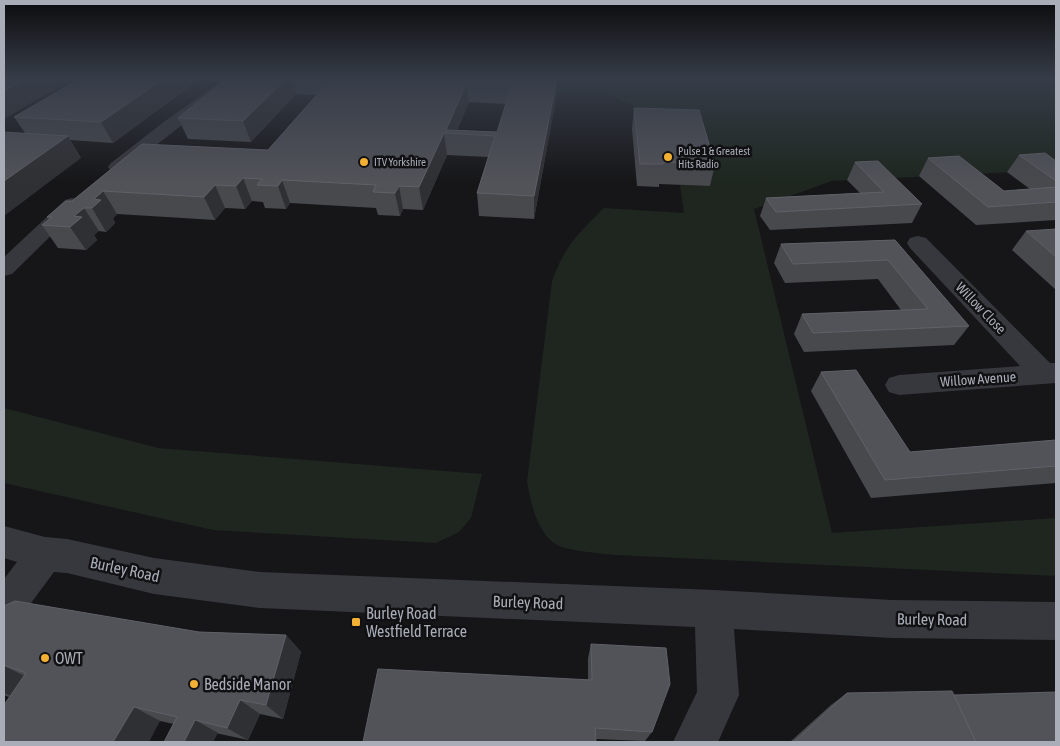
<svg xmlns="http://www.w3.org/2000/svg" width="1060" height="746" font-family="'Asap Condensed',sans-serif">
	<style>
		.green { fill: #1e261f }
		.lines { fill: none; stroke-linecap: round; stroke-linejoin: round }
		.minor { fill: #37383d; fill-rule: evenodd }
		.wall { fill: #47494d; fill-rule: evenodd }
		.shaded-wall { fill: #2f3033 }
		.building { fill: #525359; stroke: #5f6168; fill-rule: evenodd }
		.poi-dot { fill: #f2b134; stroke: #111113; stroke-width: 2 }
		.labels { text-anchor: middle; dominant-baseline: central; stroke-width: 5; stroke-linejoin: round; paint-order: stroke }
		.far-poi-label { font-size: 11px; fill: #a8adb8; stroke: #111113; text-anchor: start }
		.street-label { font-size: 14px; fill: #a8adb8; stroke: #111113 }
		.near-street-label { font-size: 16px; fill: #a8adb8; stroke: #111113 }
		.near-poi-label { font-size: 16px; fill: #a8adb8; stroke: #111113; text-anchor: start }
	</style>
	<rect width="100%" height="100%" fill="#161618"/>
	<g class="green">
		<path d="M557,78H1024L1056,79V170L832,181L754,209L832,533L1056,518V576L615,555C598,553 581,552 565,548C538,541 531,504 527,481L552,281C565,245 578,234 604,208L684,213L680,185L709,186L640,109L608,94L557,92Z"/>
		<polygon points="4,408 158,448 482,474 471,518 459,532 436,543 213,530 4,483"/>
	</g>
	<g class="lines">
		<g class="minor">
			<polygon points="226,78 242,78 123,171 117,173 111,171 108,167 111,163 165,121"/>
			<polygon points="72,198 79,200 82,204 79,208 12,274 4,276 4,257 65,200"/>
			<polygon points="918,236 926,238 1050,363 1056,363 1056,383 899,395 889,392 885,385 889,378 899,375 1020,366 910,248 907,243 910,238"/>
			<polygon points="4,526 45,537 67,539 154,558 260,572 714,590 892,600 1056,602 1056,640 892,638 734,629 739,695 718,742 673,742 697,692 695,627 260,608 154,594 67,573 54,572 17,622 4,628 4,579 17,562 4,558"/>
		</g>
	</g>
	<g class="wall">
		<polygon points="81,78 201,78 113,143 70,140 81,158 25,133 14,117"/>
		<path d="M227,78H557V92L534,219L479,216L477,193L489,157L447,155L423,210L403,209L400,216L378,215L376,208L290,203L286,209L265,208L263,202L252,201L245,209L225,208L215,220L117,214L113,218L115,223L106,232L99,231L94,235L97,240L86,250L58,248L42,225L49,219L47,217L72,201L142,144L268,150L316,95L296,94L251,142L188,139L178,118ZM469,102L506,104L497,132L457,130Z"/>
		<polygon points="634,108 715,164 710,186 659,184 659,187 637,186 632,129"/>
		<polygon points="1019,155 1056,161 1056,220 976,225 919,176 928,158 1004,191 1030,189 1007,172"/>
		<polygon points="855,162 922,204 912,223 770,230 760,216 766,198 860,193 847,180"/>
		<polygon points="1026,231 1056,257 1056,290 1012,250"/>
		<polygon points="895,240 969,326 954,345 804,352 794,334 802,314 901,310 878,279 785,283 774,263 781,244"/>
		<polygon points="821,372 910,452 1056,440 1056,483 871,498 811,391"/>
		<polygon points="4,606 199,632 286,635 301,652 283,719 260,714 248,740 160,721 9,697 4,695"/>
		<polygon points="591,644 652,732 645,741 596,739 588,679 588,658"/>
		<polygon points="847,693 954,695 1056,742 790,742 831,705"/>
	</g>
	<g class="shaded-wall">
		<polygon points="29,78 74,78 4,119 4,91"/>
		<polygon points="165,78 201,78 113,143 101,122"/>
		<polygon points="287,78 291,78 296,94 251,142 243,121"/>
		<polygon points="557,78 557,92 534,219 534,196"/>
		<polygon points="467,82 469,102 456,134 446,130"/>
		<polygon points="444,133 447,155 423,210 419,187"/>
		<polygon points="68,136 81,158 4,216 4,181"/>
		<polygon points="243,178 252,201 245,209 236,186"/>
		<polygon points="282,180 290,203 286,209 278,186"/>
		<polygon points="215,185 225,208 215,220 204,197"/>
		<polygon points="399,186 403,209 400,216 395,193"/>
		<polygon points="103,191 117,214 113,218 115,223 106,232 92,208 94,199"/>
		<polygon points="84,208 99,231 94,235 97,240 86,250 70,227 74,216"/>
		<polygon points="286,635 301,652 283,719 266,705"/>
		<polygon points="4,666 33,680 20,700 4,693"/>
		<polygon points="240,700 260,714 248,740 227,728"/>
		<polygon points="134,707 160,721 149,742 113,742"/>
		<polygon points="195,720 218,733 213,742 184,742"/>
	</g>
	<g class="building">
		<polygon points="4,78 29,78 4,91"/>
		<polygon points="81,78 165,78 101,122 14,117"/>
		<polygon points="227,78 287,78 243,121 178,118"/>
		<path d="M332,78H557L534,196L477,193L495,136L444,133L419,187L399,186L395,193L373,192L376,185L282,180L278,186L257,185L262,179L243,178L236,186L215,185L204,197L103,191L94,199L101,200L92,208H84L74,216L82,217L70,227L42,225L52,217H47L66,201H72L142,144L268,150ZM467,82L512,84L497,132L446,130Z"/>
		<polygon points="634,108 699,110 715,164 663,162 663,164 640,164"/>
		<polygon points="4,132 68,136 4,181"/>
		<polygon points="1045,153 1056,161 1056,181 1019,155"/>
		<polygon points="959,156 1004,191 1056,187 1056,202 988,207 928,158"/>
		<polygon points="878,161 922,204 776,212 766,198 884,192 855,162"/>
		<polygon points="1056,229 1056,257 1026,231"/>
		<polygon points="895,240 969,326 813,333 802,314 928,309 888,260 793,264 781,244"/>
		<polygon points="856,370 910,452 1056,440 1056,466 885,480 821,372"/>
		<polygon points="15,601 199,632 286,635 266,705 240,700 227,728 195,720 184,742 164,742 177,717 134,707 113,742 4,742 4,705 26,673 4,665 4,606"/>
		<polygon points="591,644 666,648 670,684 652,732 595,728 596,742 363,742 378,669 592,680"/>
		<polygon points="952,691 976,742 794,742 847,693"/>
		<polygon points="1056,692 1056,742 976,742 954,695"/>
	</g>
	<linearGradient id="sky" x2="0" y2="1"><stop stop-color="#0c0c0d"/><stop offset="0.43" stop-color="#363c48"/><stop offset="1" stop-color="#363c48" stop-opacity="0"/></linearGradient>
	<rect width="1060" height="182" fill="url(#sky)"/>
	<g class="poi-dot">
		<circle cx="668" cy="157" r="5"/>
		<circle cx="364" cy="162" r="5"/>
		<rect x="351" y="617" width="10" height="10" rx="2.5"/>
		<circle cx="45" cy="658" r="5"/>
		<circle cx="194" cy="684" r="5"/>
	</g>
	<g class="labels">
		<g class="far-poi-label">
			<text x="678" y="151">Pulse 1 &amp; Greatest<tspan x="678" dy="13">Hits Radio</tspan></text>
			<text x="374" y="162">ITV Yorkshire</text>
		</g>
		<g class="street-label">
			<text transform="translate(981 308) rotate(46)">Willow Close</text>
			<text transform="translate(978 379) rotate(-4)">Willow Avenue</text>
		</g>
		<g class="near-street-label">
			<text transform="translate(125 569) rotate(12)">Burley Road</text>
			<text transform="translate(528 602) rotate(2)">Burley Road</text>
			<text transform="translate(932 619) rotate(1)">Burley Road</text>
		</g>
		<g class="near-poi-label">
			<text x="366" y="613">Burley Road<tspan x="366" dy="18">Westfield Terrace</tspan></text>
			<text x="55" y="658">OWT</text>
			<text x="204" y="684">Bedside Manor</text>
		</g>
	</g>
	<rect width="1060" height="746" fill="none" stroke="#a8adb8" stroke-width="10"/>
</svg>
